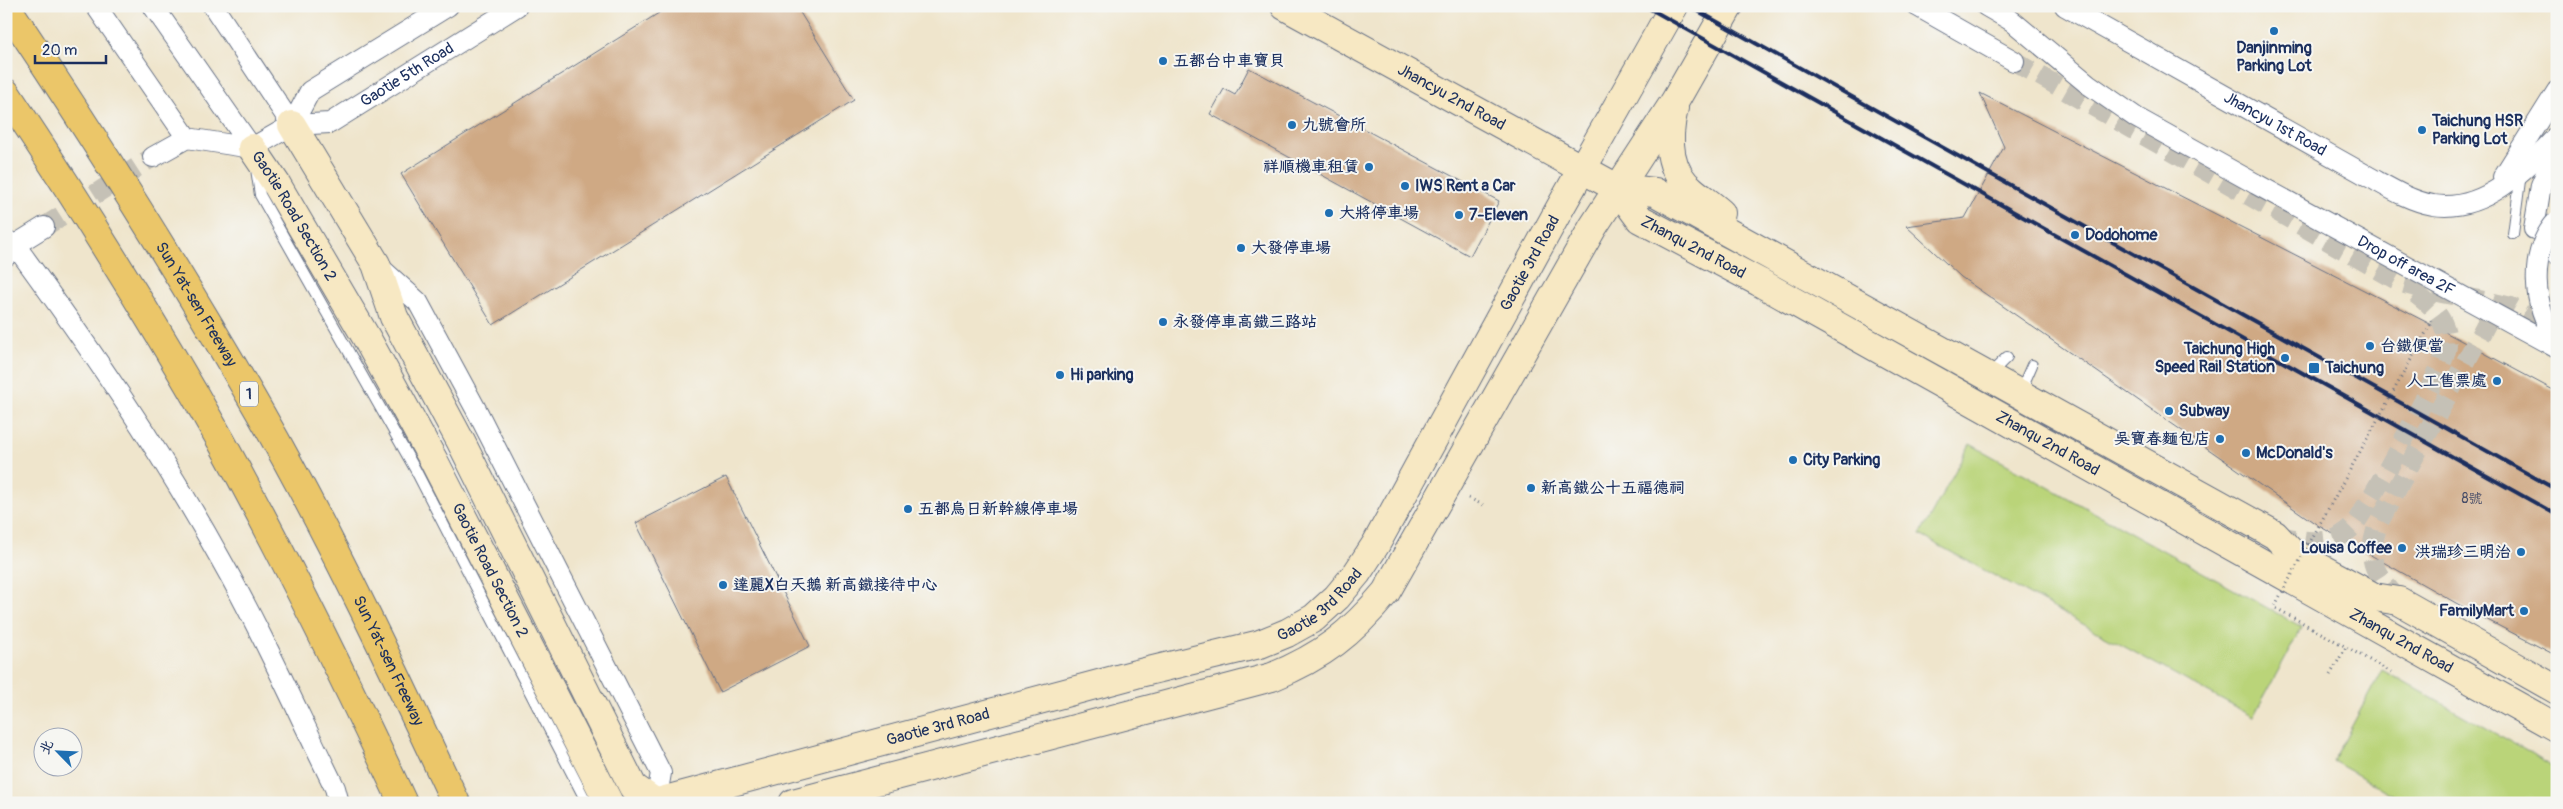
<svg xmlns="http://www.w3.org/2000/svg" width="2563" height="809" font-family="Pangolin,'LXGW WenKai TC',sans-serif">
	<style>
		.green { fill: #bad479; stroke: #6a826c }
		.building { fill: #cfa984 }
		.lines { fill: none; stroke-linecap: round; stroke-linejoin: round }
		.street-tunnel { stroke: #c5c1b6; stroke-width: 20; stroke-dasharray: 20 10; stroke-linecap: butt }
		.lane-casing { stroke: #656f84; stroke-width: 12 }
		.street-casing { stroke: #656f84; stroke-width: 22 }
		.secondary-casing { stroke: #656f84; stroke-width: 30 }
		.highway-casing { stroke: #656f84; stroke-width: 30 }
		.path { stroke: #656f84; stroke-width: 3; stroke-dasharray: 1 4; stroke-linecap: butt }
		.lane { stroke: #fff; stroke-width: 10 }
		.street { stroke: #fff; stroke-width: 20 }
		.secondary { stroke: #f7e8c3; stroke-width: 28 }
		.highway { stroke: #ebc669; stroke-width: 28 }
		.rail { stroke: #1b2f5e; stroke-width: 4 }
		.street-bridge-casing { stroke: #656f84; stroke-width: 22; stroke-linecap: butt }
		.path-bridge { stroke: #656f84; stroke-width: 3; stroke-dasharray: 1 4; stroke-linecap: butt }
		.street-bridge { stroke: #fff; stroke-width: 20 }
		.poi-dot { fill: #1f6fb2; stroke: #f6f6f2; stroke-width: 2 }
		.labels { text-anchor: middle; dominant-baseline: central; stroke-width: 4; stroke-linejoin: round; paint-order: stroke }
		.number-label { font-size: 14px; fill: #484e68 }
		.shield { fill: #f6f6f2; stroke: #5d6b8a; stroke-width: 1 }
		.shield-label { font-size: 15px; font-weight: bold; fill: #1b2f5e }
		.poi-label { font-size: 16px; font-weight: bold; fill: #1b2f5e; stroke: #f6f6f2; text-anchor: start }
		.street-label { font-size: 16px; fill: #1b2f5e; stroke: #f6f6f2 }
	</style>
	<rect width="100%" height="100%" fill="#f6f6f2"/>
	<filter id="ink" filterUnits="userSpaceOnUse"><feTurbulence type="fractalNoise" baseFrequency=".02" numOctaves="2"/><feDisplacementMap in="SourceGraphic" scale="10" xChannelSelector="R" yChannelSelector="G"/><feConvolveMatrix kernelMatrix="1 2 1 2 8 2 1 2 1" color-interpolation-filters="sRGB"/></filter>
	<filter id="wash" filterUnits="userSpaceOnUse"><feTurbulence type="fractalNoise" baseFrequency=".0096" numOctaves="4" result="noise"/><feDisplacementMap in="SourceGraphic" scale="20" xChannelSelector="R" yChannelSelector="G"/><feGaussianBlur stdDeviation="1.12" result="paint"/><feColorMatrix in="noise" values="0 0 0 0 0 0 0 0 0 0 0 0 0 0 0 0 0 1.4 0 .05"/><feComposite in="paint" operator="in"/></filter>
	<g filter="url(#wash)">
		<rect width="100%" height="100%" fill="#efe5cc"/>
		<g class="green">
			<polygon points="1970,444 2302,627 2253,717 1920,535"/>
			<polygon points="2382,670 2557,768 2557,803 2407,803 2333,761"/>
		</g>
		<g id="blocks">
			<g class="building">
				<polygon points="670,6 796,6 854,100 493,325 401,174"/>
				<polygon points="1249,68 1499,201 1470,256 1210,114 1224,89 1235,95"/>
				<polygon points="1980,93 2430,324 2557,392 2557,656 2472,612 2319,526 1961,277 1906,226 1965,218 2004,147"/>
				<polygon points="726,477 810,646 720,692 636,523"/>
			</g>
		</g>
	</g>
	<g filter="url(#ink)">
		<use href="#blocks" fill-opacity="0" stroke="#656f84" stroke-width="1"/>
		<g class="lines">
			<g class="street-tunnel">
				<path d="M2014,61L2402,283C2438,294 2475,298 2511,307"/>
				<polyline points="44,227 153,157"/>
				<path d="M2275,535C2294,539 2320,546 2339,537C2343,534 2348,531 2351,528C2366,513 2446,365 2447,346C2448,319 2430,304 2409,289"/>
				<path d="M2399,601C2373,571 2365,561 2379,522L2490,317L2500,307H2511L2557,333"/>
			</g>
			<g class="lane-casing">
				<g id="lane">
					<polyline points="256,169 260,195 415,469 587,803"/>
					<polyline points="2513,234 2521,173"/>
					<polyline points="1986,371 1995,369 2007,357"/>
					<polyline points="2029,392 2025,381 2032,365"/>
				</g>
			</g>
			<g class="street-casing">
				<g id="street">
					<polyline points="96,6 187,138"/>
					<polyline points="153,6 252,148"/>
					<polyline points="213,6 292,125"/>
					<polyline points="1917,6 2014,61"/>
					<polyline points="1986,6 2012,21 2088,84 2137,118 2256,184"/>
					<path id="s1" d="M2065,6L2373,179C2391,189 2411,201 2433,205C2484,213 2525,170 2557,136"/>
					<polyline points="292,125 310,91 448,6"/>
					<path id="s2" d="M252,148L292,125L330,123L517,6"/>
					<polyline points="153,157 187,138 252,148"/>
					<polyline points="2503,177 2557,91"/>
					<polyline points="2534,229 2541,185 2557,148"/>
					<polyline points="6,240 15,245 44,227"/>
					<polyline points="2557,252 2557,254"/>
					<path d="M6,256L15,245C89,346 159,448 220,558C262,632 297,711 335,788L339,803"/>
					<polyline points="376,264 418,302 478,413 661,773 656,802"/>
				</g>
			</g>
			<g class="secondary-casing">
				<g id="secondary">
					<path id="s3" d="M1285,6L1617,188L1655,192L2275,535L2291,552L2374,597L2399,601L2557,690"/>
					<path d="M1674,108C1667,137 1667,171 1693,191C1703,199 1712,205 1721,213"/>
					<polyline points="292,125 376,264 394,317 461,442 633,787 656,803"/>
					<path id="s4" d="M252,148L277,185L366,337L434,461L609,803"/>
					<path id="s5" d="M1617,188L1640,219L1759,282L2557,728"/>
					<path id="s6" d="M654,803L1136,674L1260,644L1287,633L1314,618L1337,597L1357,573L1376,544L1560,208L1674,6"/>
					<path d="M793,803L1272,677C1323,656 1351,634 1386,592L1593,227L1675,101L1729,6"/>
				</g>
			</g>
			<g class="highway-casing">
				<g id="highway">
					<path id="s7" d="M6,6C96,140 182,276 262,416C333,541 395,673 456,803"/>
					<path d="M6,93C82,207 154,322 221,441C286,559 346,681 403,803"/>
				</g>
			</g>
			<g class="path">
				<polyline points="1469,498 1483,505"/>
				<polyline points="2312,628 2391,672"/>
				<polyline points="2330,675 2346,647"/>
			</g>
			<use href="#lane" class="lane"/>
			<use href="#street" class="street"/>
			<use href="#secondary" class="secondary"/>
			<use href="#highway" class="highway"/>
			<g class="rail">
				<polyline points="1645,6 2557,515"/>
				<polyline points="1689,6 2557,490"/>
			</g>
			<g class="street-bridge-casing">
				<g id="street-bridge">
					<path id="s8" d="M2256,184L2557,348"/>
					<path d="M2557,221C2528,253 2532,307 2557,340"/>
				</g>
			</g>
			<polyline class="path-bridge" points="2312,628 2274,607 2434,318"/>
			<use href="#street-bridge" class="street-bridge"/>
		</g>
	</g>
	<g class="poi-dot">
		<circle cx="2274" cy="31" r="5"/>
		<circle cx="1163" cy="61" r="5"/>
		<circle cx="1292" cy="125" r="5"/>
		<circle cx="2422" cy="130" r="5"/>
		<circle cx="1369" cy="167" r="5"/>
		<circle cx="1405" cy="186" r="5"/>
		<circle cx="1329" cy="213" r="5"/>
		<circle cx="1459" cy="215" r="5"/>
		<circle cx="2075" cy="235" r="5"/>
		<circle cx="1241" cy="248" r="5"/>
		<circle cx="1163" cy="322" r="5"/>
		<circle cx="2370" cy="346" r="5"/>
		<circle cx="2285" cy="358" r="5"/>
		<rect x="2308" y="362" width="12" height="12" rx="2.5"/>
		<circle cx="1060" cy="375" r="5"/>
		<circle cx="2497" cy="381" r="5"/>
		<circle cx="2169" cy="411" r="5"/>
		<circle cx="2220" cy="439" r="5"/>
		<circle cx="2246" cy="453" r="5"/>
		<circle cx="1793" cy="460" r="5"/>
		<circle cx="1531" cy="488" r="5"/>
		<circle cx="908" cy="509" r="5"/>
		<circle cx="2402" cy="548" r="5"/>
		<circle cx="2521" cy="552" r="5"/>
		<circle cx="723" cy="585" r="5"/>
		<circle cx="2524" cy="611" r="5"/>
	</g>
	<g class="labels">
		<g class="number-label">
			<text x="2472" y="498">8號</text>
		</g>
		<rect class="shield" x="240" y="381.5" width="18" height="25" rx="4"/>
		<g class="shield-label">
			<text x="249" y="394">1</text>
		</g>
		<g class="poi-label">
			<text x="2274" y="48" text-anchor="middle">Danjinming<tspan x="2274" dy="18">Parking Lot</tspan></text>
			<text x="1173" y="61">五都台中車寶貝</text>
			<text x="2432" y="121">Taichung HSR<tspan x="2432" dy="18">Parking Lot</tspan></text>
			<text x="1302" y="125">九號會所</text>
			<text x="1359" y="167" text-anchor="end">祥順機車租賃</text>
			<text x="1415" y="186">IWS Rent a Car</text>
			<text x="1339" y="213">大將停車場</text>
			<text x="1469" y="215">7-Eleven</text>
			<text x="2085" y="235">Dodohome</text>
			<text x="1251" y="248">大發停車場</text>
			<text x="1173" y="322">永發停車高鐵三路站</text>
			<text x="2380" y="346">台鐵便當</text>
			<text x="2275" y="349" text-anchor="end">Taichung High<tspan x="2275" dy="18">Speed Rail Station</tspan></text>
			<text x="2325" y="368">Taichung</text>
			<text x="1070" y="375">Hi parking</text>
			<text x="2487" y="381" text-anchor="end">人工售票處</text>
			<text x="2179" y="411">Subway</text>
			<text x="2210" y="439" text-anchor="end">吳寶春麵包店</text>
			<text x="2256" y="453">McDonald's</text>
			<text x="1803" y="460">City Parking</text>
			<text x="1541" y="488">新高鐵公十五福德祠</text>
			<text x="918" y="509">五都烏日新幹線停車場</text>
			<text x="2392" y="548" text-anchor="end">Louisa Coffee</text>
			<text x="2511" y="552" text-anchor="end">洪瑞珍三明治</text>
			<text x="733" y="585">達麗X白天鵝 新高鐵接待中心</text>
			<text x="2514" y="611" text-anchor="end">FamilyMart</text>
		</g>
		<g class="street-label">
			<text stroke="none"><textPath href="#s2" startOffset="175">Gaotie 5th Road</textPath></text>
			<text stroke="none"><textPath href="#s3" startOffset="190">Jhancyu 2nd Road</textPath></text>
			<text stroke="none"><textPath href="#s1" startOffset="241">Jhancyu 1st Road</textPath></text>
			<text stroke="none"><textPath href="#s4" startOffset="80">Gaotie Road Section 2</textPath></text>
			<text stroke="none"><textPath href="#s5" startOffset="99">Zhanqu 2nd Road</textPath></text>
			<text stroke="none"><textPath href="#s6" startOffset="1104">Gaotie 3rd Road</textPath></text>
			<text stroke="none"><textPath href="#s8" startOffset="171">Drop off area 2F</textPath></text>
			<text stroke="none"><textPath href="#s7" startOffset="354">Sun Yat-sen Freeway</textPath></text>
			<text stroke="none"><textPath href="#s5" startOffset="504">Zhanqu 2nd Road</textPath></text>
			<text stroke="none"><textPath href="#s4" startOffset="485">Gaotie Road Section 2</textPath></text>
			<text stroke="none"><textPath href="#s6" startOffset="699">Gaotie 3rd Road</textPath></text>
			<text stroke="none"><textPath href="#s5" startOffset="909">Zhanqu 2nd Road</textPath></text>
			<text stroke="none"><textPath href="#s7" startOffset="759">Sun Yat-sen Freeway</textPath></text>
			<text stroke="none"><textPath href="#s6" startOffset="294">Gaotie 3rd Road</textPath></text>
		</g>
	</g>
	<rect width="2563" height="809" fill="none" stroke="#f6f6f2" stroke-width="25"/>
	<g transform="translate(58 752) rotate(294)"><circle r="24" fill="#f6f6f2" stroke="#9ea6b7"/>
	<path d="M0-4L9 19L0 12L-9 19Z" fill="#1f6fb2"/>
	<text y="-8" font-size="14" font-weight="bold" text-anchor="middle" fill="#1b2f5e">北</text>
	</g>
	<path d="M35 55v8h71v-8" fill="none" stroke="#1b2f5e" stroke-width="2.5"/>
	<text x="42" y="55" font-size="15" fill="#1b2f5e" stroke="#f6f6f2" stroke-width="4" paint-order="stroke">20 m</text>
</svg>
